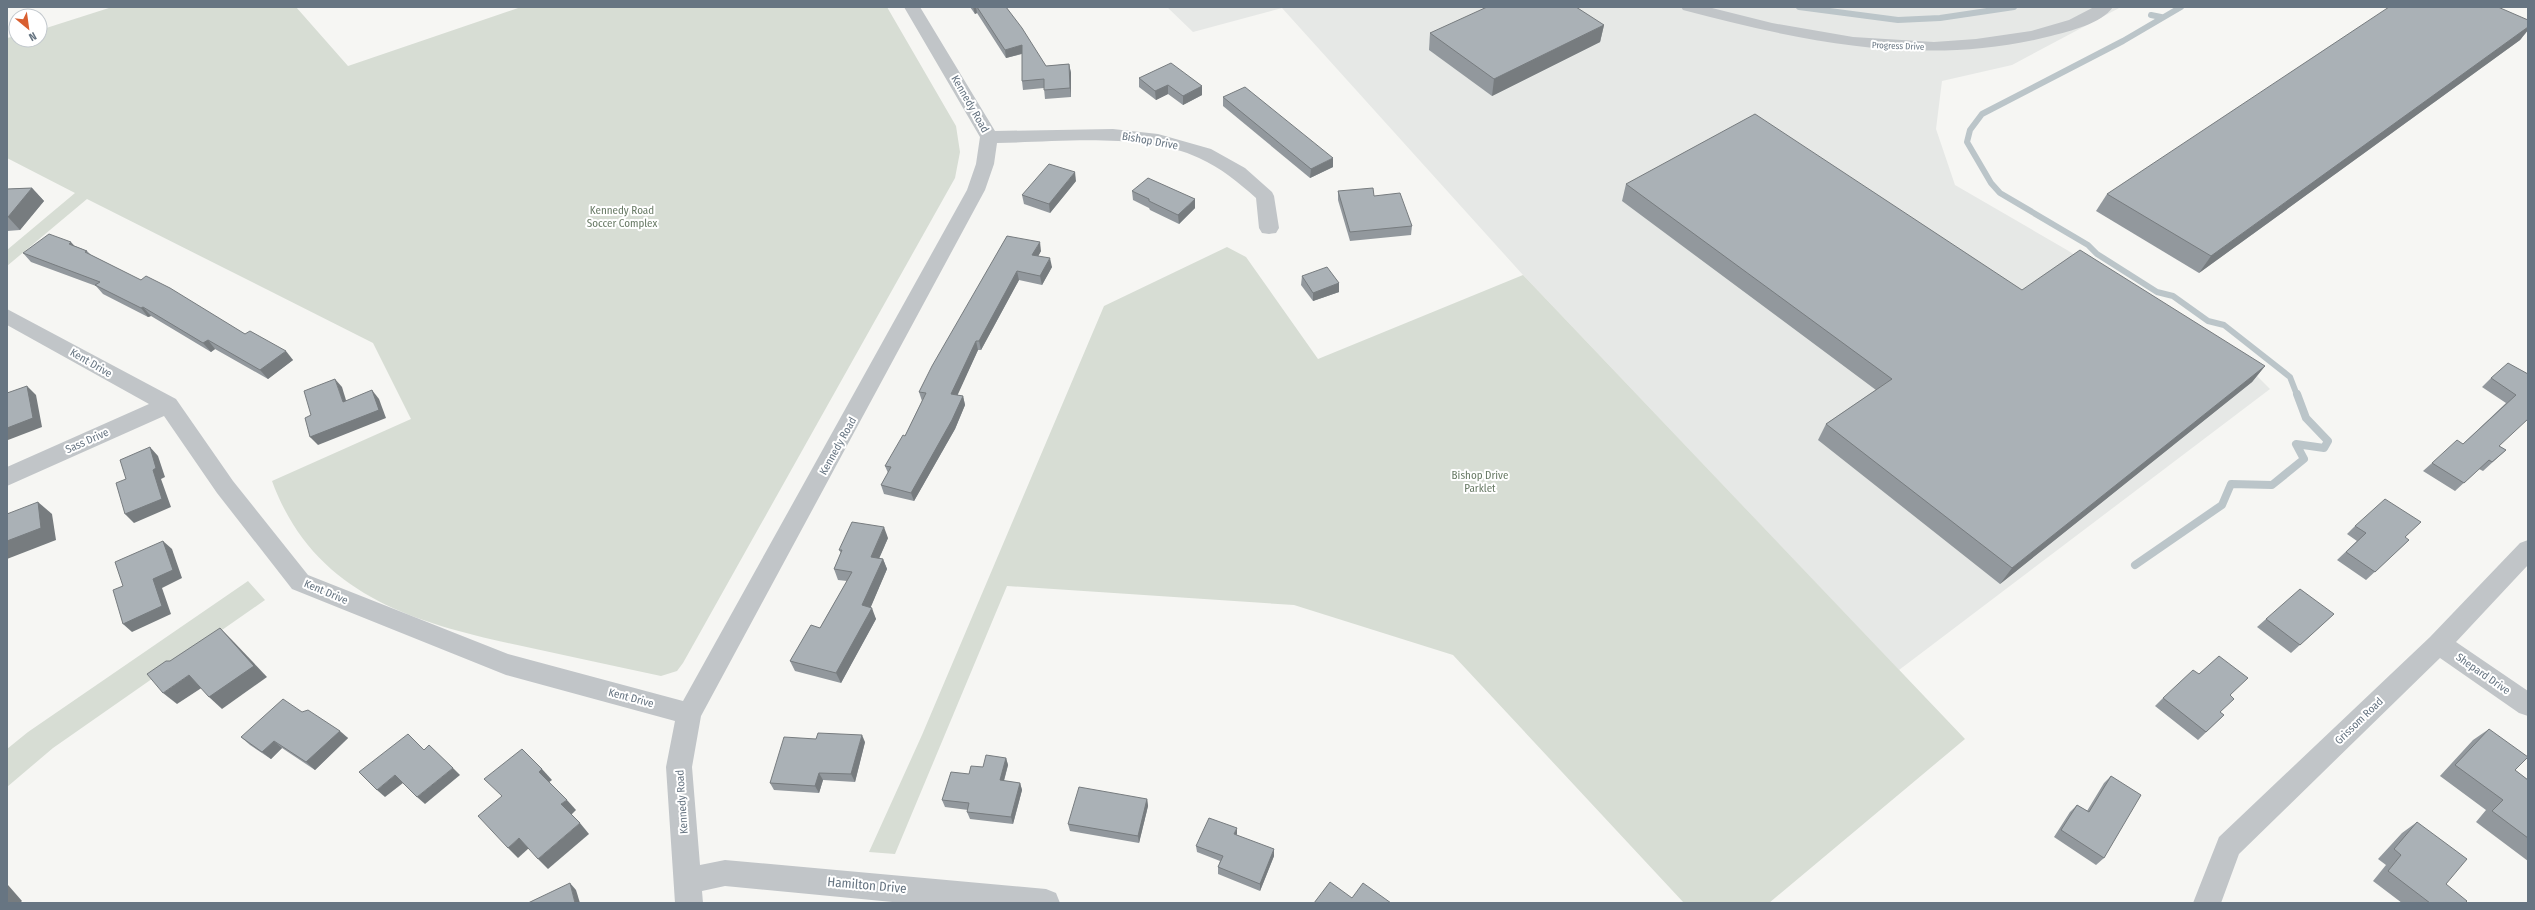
<svg xmlns="http://www.w3.org/2000/svg" width="2535" height="910" font-family="'Fira Sans Condensed',sans-serif">
	<style>
		.built { fill: #e6e8e6 }
		.green { fill: #d7ddd4 }
		.lines { fill: none; stroke-linecap: round; stroke-linejoin: round }
		.stream-far1 { stroke: #bbc5c9; stroke-width: 6 }
		.stream { stroke: #bbc5c9; stroke-width: 8 }
		.minor { fill: #c1c5c8; fill-rule: evenodd }
		.wall { fill: #92989d }
		.shaded-wall { fill: #777c7f }
		.building { fill: #aab1b6; stroke: #777c7f }
		.labels { text-anchor: middle; dominant-baseline: central; stroke-width: 4; stroke-linejoin: round; paint-order: stroke }
		.far-street-label { font-size: 9px; fill: #677582; stroke: #fff }
		.street-label { font-size: 11px; fill: #677582; stroke: #fff }
		.park-label { font-size: 11px; fill: #687a65; stroke: #fff }
		.near-street-label { font-size: 13px; fill: #677582; stroke: #fff }
	</style>
	<rect width="100%" height="100%" fill="#f6f6f3"/>
	<polygon class="built" points="1167,7 2121,7 2012,65 1942,81 1936,129 1955,185 2067,250 2244,363 2270,389 1899,670 1523,275 1282,8 1193,32"/>
	<g class="green">
		<path d="M112,7H296L348,66L521,7H887L956,126L960,152L955,178L683,663L677,671L661,676C614,666 568,656 522,646C414,623 314,595 272,481L411,419L373,343L87,199L7,266V250L75,193L7,158V38L16,36V40H40V30Z"/>
		<polygon points="1227,247 1246,257 1318,359 1523,275 1965,739 1769,903 1684,903 1453,655 1294,605 1007,586 895,854 869,852 922,735 1104,306"/>
		<polygon points="248,581 265,600 53,748 7,787 7,749 28,732"/>
	</g>
	<g class="lines">
		<g class="stream-far1">
			<polyline points="1799,7 1898,20 1940,18 2014,7"/>
			<polyline points="2181,7 2123,41 1982,114 1970,130 1967,142 1991,183 2000,193 2088,245 2097,254 2157,292 2173,296 2208,321 2224,325 2290,377 2297,395"/>
			<polyline points="2151,15 2161,17"/>
		</g>
		<polyline class="stream" points="2135,565 2222,505 2231,484 2272,485 2304,459 2296,444 2324,448 2328,441 2306,418 2297,394"/>
		<g class="minor">
			<path d="M904,7H920L995,131L1113,129L1158,134L1211,149L1245,168L1272,192L1274,196L1279,228L1276,233L1269,234L1262,233L1259,228L1256,198C1238,182 1221,168 1199,158C1144,132 1057,142 997,143L994,164L985,190L701,716L692,767L700,865L725,860L1046,889L1056,893L1060,903H903L725,886L702,891L703,903H675L666,767L675,721L506,675L292,589L217,493L164,416L7,486V467L149,404L7,325V309L176,399L233,481L308,575L508,654L683,701L967,190L976,164L980,137Z"/>
			<path d="M1681,7H1708L1772,23L1853,37L1934,42L1976,39L2031,31L2069,20L2094,7H2113C2101,24 2070,31 2051,36C1927,68 1804,42 1683,10Z"/>
			<polygon points="2528,540 2528,565 2456,642 2528,691 2528,716 2519,713 2440,658 2239,854 2221,903 2193,903 2219,837 2430,637 2520,543"/>
		</g>
	</g>
	<g class="wall">
		<polygon points="970,7 1006,7 1046,66 1069,64 1071,73 1071,97 1045,99 1044,88 1023,90 1022,81 1022,54 1006,58 977,13 975,14"/>
		<polygon points="2528,20 2528,30 2520,40 2199,273 2096,211 2107,194"/>
		<polygon points="1604,25 1600,42 1492,96 1429,50 1430,33"/>
		<polygon points="1139,78 1202,86 1202,95 1183,105 1168,94 1156,100 1139,87"/>
		<polygon points="1223,97 1333,167 1310,178 1223,106"/>
		<polygon points="1076,181 1050,213 1024,204 1022,195"/>
		<polygon points="1626,184 2022,290 2265,366 2252,382 2000,584 1818,440 1826,424 1876,390 1622,201"/>
		<polygon points="32,188 44,201 20,230 7,231 7,189"/>
		<polygon points="1132,191 1195,208 1179,224 1150,210 1149,208 1133,200"/>
		<polygon points="1338,191 1374,196 1412,226 1411,235 1350,241 1338,200"/>
		<polygon points="1007,236 1041,251 1038,256 1052,267 1042,285 1019,280 981,350 978,350 957,395 963,396 965,405 955,429 914,501 884,494 881,485 888,473 885,466 905,436 922,401 919,392"/>
		<polygon points="75,246 87,251 91,255 245,334 293,360 268,379 215,349 211,352 151,316 148,317 103,294 96,286 31,262 23,253"/>
		<polygon points="1302,276 1339,283 1339,292 1313,301 1301,285"/>
		<polygon points="2528,374 2499,446 2506,450 2483,471 2479,469 2455,491 2423,471 2432,463 2463,444 2506,403 2482,387 2491,378"/>
		<polygon points="2355,526 2409,540 2366,580 2337,560 2357,541 2347,534"/>
		<polygon points="888,538 879,558 883,559 887,569 870,608 876,619 841,683 795,671 790,661 820,628 847,581 838,580 834,569 841,553 839,550"/>
		<polygon points="2334,614 2291,653 2257,627 2266,619"/>
		<polygon points="2230,695 2220,712 2224,715 2198,740 2155,706 2163,698"/>
		<polygon points="302,712 348,738 315,770 282,748 271,759 250,745 241,737"/>
		<polygon points="2489,729 2515,770 2528,780 2528,861 2476,822 2486,810 2440,776 2473,740"/>
		<polygon points="865,742 855,782 823,780 819,793 774,790 770,783"/>
		<polygon points="1006,758 1008,765 1004,781 1020,783 1022,790 1013,824 970,819 967,812 968,810 945,807 942,800 983,767"/>
		<polygon points="2111,776 2104,858 2096,865 2054,837 2070,812 2077,805 2087,811 2104,783"/>
		<polygon points="1147,799 1148,806 1139,843 1070,831 1068,824"/>
		<polygon points="2417,822 2446,884 2465,903 2402,903 2373,881 2386,865 2378,859 2402,833"/>
		<polygon points="1237,835 1274,856 1260,891 1218,874 1218,867 1220,861 1197,852 1196,846"/>
	</g>
	<g class="shaded-wall">
		<polygon points="973,7 976,7 977,13 975,14"/>
		<polygon points="1604,25 1600,42 1492,96 1494,79"/>
		<polygon points="2528,27 2528,30 2520,40 2199,273 2211,256"/>
		<polygon points="1022,45 1024,53 1006,58 1005,50"/>
		<polygon points="1069,64 1071,73 1071,97 1070,88"/>
		<polygon points="1168,85 1168,94 1156,100 1155,91"/>
		<polygon points="1202,86 1202,95 1183,105 1183,96"/>
		<polygon points="1333,158 1333,167 1310,178 1311,169"/>
		<polygon points="1075,172 1076,181 1050,213 1049,204"/>
		<polygon points="32,188 44,201 20,230 8,217"/>
		<polygon points="1195,199 1195,208 1179,224 1178,215"/>
		<polygon points="71,242 79,251 69,244"/>
		<polygon points="1040,242 1041,251 1034,264 1032,255"/>
		<polygon points="1050,258 1052,267 1042,285 1040,276"/>
		<polygon points="1017,271 1019,280 981,350 979,341"/>
		<polygon points="1339,283 1339,292 1313,301 1313,293"/>
		<polygon points="143,307 151,316 148,317 141,308"/>
		<polygon points="208,340 215,349 211,352 203,343"/>
		<polygon points="976,341 978,350 954,403 951,394"/>
		<polygon points="286,351 293,360 268,379 260,370"/>
		<polygon points="2265,366 2252,382 2000,584 2012,568"/>
		<polygon points="335,379 342,387 349,410 343,402"/>
		<polygon points="27,386 36,395 42,427 8,440 7,439 7,428"/>
		<polygon points="372,390 379,399 386,418 318,445 310,437"/>
		<polygon points="963,396 965,405 955,429 914,501 911,493"/>
		<polygon points="150,447 158,456 165,477 161,479 171,507 134,523 125,514 153,470"/>
		<polygon points="38,502 52,514 56,540 7,559 7,541"/>
		<polygon points="884,527 888,538 875,568 871,557"/>
		<polygon points="163,541 172,549 182,578 162,588 171,614 132,632 123,624 153,579"/>
		<polygon points="883,559 887,569 867,616 862,605"/>
		<polygon points="872,608 876,619 841,683 836,673"/>
		<polygon points="220,628 232,640 267,677 222,709 209,697"/>
		<polygon points="189,675 203,687 177,704 163,693"/>
		<polygon points="340,731 348,738 315,770 306,762"/>
		<polygon points="862,735 865,742 855,782 851,774"/>
		<polygon points="274,741 282,748 271,759 262,752"/>
		<polygon points="1006,758 1008,765 1002,787 1000,780"/>
		<polygon points="453,768 460,775 425,804 417,797"/>
		<polygon points="542,769 552,780 548,783 539,772"/>
		<polygon points="819,773 823,780 819,793 815,786"/>
		<polygon points="395,775 403,783 385,797 377,790"/>
		<polygon points="1020,783 1022,790 1013,824 1011,817"/>
		<polygon points="1147,799 1148,806 1139,843 1138,836"/>
		<polygon points="567,800 576,810 571,815 561,804"/>
		<polygon points="580,823 589,834 548,869 538,859"/>
		<polygon points="1237,828 1237,835 1234,834"/>
		<polygon points="519,838 529,848 518,858 508,848"/>
		<polygon points="1274,849 1274,856 1260,891 1260,884"/>
		<polygon points="570,883 576,890 580,903 575,903"/>
		<polygon points="7,884 8,885 22,901 20,903 7,903"/>
	</g>
	<g class="building">
		<polygon points="977,7 1006,7 1022,28 1046,66 1069,64 1070,88 1044,90 1044,79 1022,81 1022,45 1005,50"/>
		<polygon points="1487,7 1576,7 1604,25 1494,79 1430,33"/>
		<polygon points="2389,7 2498,7 2528,20 2528,27 2211,256 2107,194"/>
		<polygon points="1171,63 1202,86 1183,96 1168,85 1155,91 1139,78"/>
		<polygon points="1245,87 1333,158 1311,169 1223,97"/>
		<polygon points="1755,114 2022,290 2080,250 2265,366 2012,568 1826,424 1892,379 1626,184"/>
		<polygon points="1049,164 1075,172 1049,204 1022,195"/>
		<polygon points="1148,178 1195,199 1178,215 1149,201 1149,199 1132,191"/>
		<polygon points="32,188 8,217 7,217 7,189"/>
		<polygon points="1373,188 1374,196 1400,193 1412,226 1350,232 1338,191"/>
		<polygon points="49,234 71,242 69,244 87,251 85,252 141,280 146,276 170,288 245,334 250,331 286,351 260,370 208,340 203,343 143,307 141,308 95,285 100,282 23,253"/>
		<polygon points="1007,236 1040,242 1032,255 1050,258 1040,276 1017,271 979,341 976,341 951,394 963,396 952,420 911,493 881,485 891,467 885,466 903,435 905,436 926,393 919,392 932,366"/>
		<polygon points="1327,267 1339,283 1313,293 1302,276"/>
		<polygon points="2508,363 2528,374 2528,419 2499,446 2506,450 2492,462 2489,460 2464,483 2432,463 2457,440 2463,444 2516,395 2491,378"/>
		<polygon points="335,379 343,402 372,390 379,410 310,437 305,418 311,415 304,391"/>
		<polygon points="27,386 33,418 7,428 7,393"/>
		<polygon points="150,447 156,468 153,470 162,499 125,514 116,483 126,479 120,460"/>
		<polygon points="2385,499 2421,522 2405,537 2409,540 2375,572 2346,552 2366,533 2355,526"/>
		<polygon points="38,502 41,528 7,541 7,514"/>
		<polygon points="852,522 884,527 871,557 883,559 862,605 872,608 836,673 790,661 811,625 820,628 852,572 834,569 842,550 839,550"/>
		<polygon points="163,541 173,570 153,579 162,606 123,624 113,590 123,586 115,562"/>
		<polygon points="2300,589 2334,614 2300,645 2266,619"/>
		<polygon points="220,628 254,666 209,697 189,675 163,693 147,674 166,661 170,661"/>
		<polygon points="2219,656 2248,678 2230,695 2234,699 2220,712 2224,715 2206,732 2163,698 2193,670 2199,674"/>
		<polygon points="283,699 302,712 308,710 340,731 306,762 274,741 262,752 241,737"/>
		<polygon points="2489,729 2528,757 2515,770 2528,780 2528,838 2492,811 2503,800 2455,765"/>
		<polygon points="818,733 862,735 851,774 819,773 815,786 770,783 784,737 816,739"/>
		<polygon points="408,734 424,750 429,745 453,768 417,797 395,775 377,790 359,772"/>
		<polygon points="522,749 542,769 539,772 567,800 561,804 580,823 538,859 519,838 508,848 478,816 502,796 484,779"/>
		<polygon points="986,755 1006,758 1000,780 1020,783 1011,817 967,812 969,803 942,800 951,772 969,774 971,766 983,767"/>
		<polygon points="2111,776 2141,795 2104,858 2061,830 2077,805 2089,812"/>
		<polygon points="1079,787 1147,799 1138,836 1068,824"/>
		<polygon points="1209,818 1237,828 1234,834 1274,849 1260,884 1218,867 1223,856 1196,846"/>
		<polygon points="2417,822 2467,859 2446,884 2467,901 2465,903 2430,903 2388,871 2401,855 2394,849"/>
		<polygon points="1330,882 1352,898 1363,883 1391,903 1314,903"/>
		<polygon points="570,883 575,903 528,903"/>
	</g>
	<g class="labels">
		<g class="far-street-label">
			<text transform="translate(1898 46) rotate(2)">Progress Drive</text>
		</g>
		<g class="street-label">
			<text transform="translate(970 104) rotate(60)">Kennedy Road</text>
			<text transform="translate(1150 141) rotate(10)">Bishop Drive</text>
			<text transform="translate(91 363) rotate(30)">Kent Drive</text>
			<text transform="translate(87 441) rotate(-24)">Sass Drive</text>
			<text transform="translate(838 446) rotate(-61)">Kennedy Road</text>
			<text transform="translate(326 592) rotate(23)">Kent Drive</text>
			<text transform="translate(2483 674) rotate(35)">Shepard Drive</text>
			<text transform="translate(631 698) rotate(15)">Kent Drive</text>
			<text transform="translate(2359 721) rotate(-44)">Grissom Road</text>
			<text transform="translate(682 802) rotate(-94)">Kennedy Road</text>
		</g>
		<g class="park-label">
			<text x="622" y="210">Kennedy Road<tspan x="622" dy="13">Soccer Complex</tspan></text>
			<text x="1480" y="475">Bishop Drive<tspan x="1480" dy="13">Parklet</tspan></text>
		</g>
		<g class="near-street-label">
			<text transform="translate(867 885) rotate(5)">Hamilton Drive</text>
		</g>
	</g>
	<rect width="2535" height="910" fill="none" stroke="#677582" stroke-width="16"/>
	<g transform="translate(28 28) rotate(151)"><circle r="19" fill="#ffffff" stroke="#c2c8cd"/>
	<path d="M0-3L7 15L0 10L-7 15Z" fill="#d95f30"/>
	<text y="-6" font-size="11" font-weight="bold" text-anchor="middle" fill="#677582">N</text>
	</g>
</svg>
